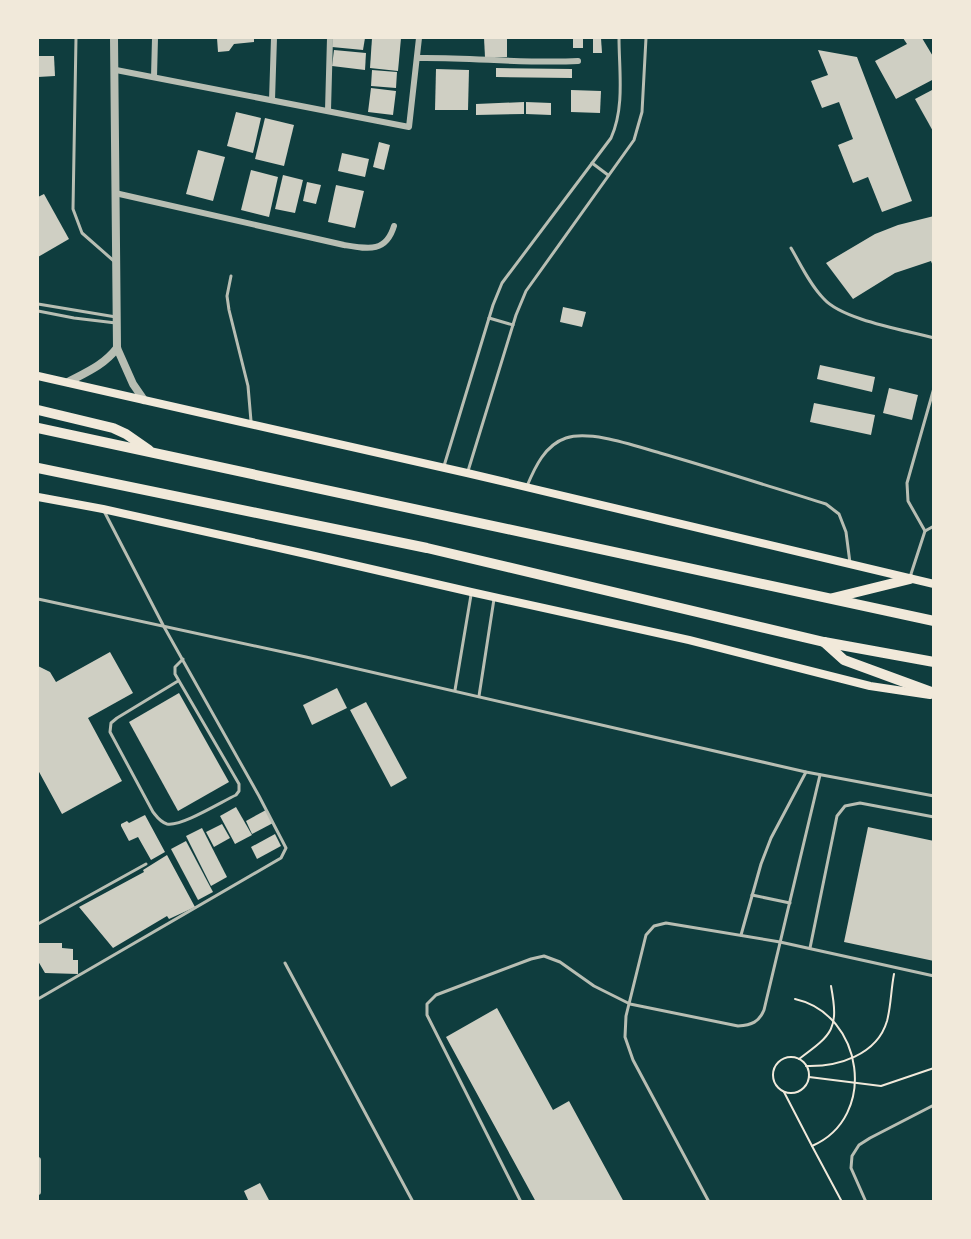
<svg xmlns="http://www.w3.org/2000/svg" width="971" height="1239" font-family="'PT Sans',sans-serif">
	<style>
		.building { fill: #cfcfc3 }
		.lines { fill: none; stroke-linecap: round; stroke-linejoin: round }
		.path { stroke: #f1e9da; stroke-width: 2 }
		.service { stroke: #b8beb3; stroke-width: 3 }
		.minor { stroke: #b8beb3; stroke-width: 6 }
		.tertiary { stroke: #b8beb3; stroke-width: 8 }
		.secondary { stroke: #f1e9da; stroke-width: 8 }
		.motorway { stroke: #f1e9da; stroke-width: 10 }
	</style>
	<rect width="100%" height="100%" fill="#0f3d3e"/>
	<g class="building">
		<polygon points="217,38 254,38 254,42 234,44 229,51 218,52"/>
		<polygon points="333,38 365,38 363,50 332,47"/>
		<polygon points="372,38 401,38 398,71 370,68"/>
		<polygon points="484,38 507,38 507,57 485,57"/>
		<rect x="573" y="38" width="10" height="10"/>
		<polygon points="593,38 601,38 602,53 593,53"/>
		<polygon points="903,38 922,38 934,58 934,79 896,99 875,61 907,44"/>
		<polygon points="334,50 366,53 365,70 332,66"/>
		<polygon points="818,50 857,57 912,201 882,212 868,177 853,183 838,145 853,139 839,102 822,108 811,81 828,75"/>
		<polygon points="38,56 54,56 55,76 38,77"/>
		<polygon points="496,68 572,69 572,78 496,77"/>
		<polygon points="436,69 469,70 468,110 435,110"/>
		<polygon points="372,70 397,72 396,88 371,86"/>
		<polygon points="371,88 396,91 393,115 368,112"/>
		<polygon points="571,90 601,91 600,113 571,112"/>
		<polygon points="932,90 934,92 934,133 915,99"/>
		<polygon points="524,102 524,114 476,115 476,104"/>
		<polygon points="526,102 551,103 551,115 526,114"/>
		<polygon points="236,112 261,118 253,153 227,146"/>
		<polygon points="265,118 294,125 284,166 255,159"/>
		<polygon points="379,142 390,145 384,170 373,167"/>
		<polygon points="198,150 225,157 213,201 186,194"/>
		<polygon points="342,153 369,159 365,177 338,171"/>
		<polygon points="251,170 278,177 269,217 241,210"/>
		<polygon points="283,175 303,180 295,213 275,209"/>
		<polygon points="307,182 321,185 316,204 303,201"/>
		<polygon points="336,185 364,191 355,228 328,222"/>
		<polygon points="44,194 69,239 38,257 38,197"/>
		<polygon points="934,216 934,269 931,261 895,273 853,299 826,263 875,234 898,225"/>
		<polygon points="563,307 586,312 582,327 560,322"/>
		<polygon points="820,365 875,377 872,392 817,379"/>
		<polygon points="889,388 918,395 912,420 883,413"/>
		<polygon points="814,403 875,415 871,435 810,422"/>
		<polygon points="110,652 133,693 88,718 122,781 62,814 38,770 38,666 50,672 56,682"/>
		<polygon points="337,688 347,708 312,725 303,705"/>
		<polygon points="179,693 229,782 178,811 129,722"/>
		<polygon points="366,702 407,778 391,787 350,710"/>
		<polygon points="236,807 252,835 235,844 220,816"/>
		<polygon points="266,810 273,823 252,834 246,821"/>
		<polygon points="145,815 165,852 151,860 138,837 129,841 121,826 121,824 127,821 129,823"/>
		<polygon points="222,824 230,838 214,847 206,832"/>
		<polygon points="868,827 934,841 934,961 844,942"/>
		<polygon points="202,828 227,877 211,886 186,836"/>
		<polygon points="275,834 281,846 257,859 251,847"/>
		<polygon points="186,841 213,892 198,900 171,849"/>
		<polygon points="167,855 195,907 169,919 167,916 113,948 79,907 144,872 143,870"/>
		<polygon points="38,943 62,943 62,948 73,949 73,960 78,960 78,974 45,973 38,961"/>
		<polygon points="497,1008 553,1110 569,1101 624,1202 536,1202 446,1037"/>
		<polygon points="260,1183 270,1202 249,1202 244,1191"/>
	</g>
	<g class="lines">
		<g class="path">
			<circle cx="791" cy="1075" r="18"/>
			<path d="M799,1059C833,1034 839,1029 831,986"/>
			<path d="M806,1066C838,1067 877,1055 887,1021C891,1006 891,989 894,974"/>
			<polyline points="809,1077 881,1086 934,1068"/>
			<path d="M784,1092L812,1146C879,1117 863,1014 795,999"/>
			<polyline points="812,1146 842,1202"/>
		</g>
		<g class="service">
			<polyline points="76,38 73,209 82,233 115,262"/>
			<polyline points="592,163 608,175"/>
			<path d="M791,248C801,265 810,285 824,299C843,320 905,330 934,338"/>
			<polyline points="231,276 227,296 229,310 248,386 251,421"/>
			<polyline points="38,304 116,317"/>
			<polyline points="38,311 74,318 116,323"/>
			<polyline points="489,318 513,325"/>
			<path d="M444,466L493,305L502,283L611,138C625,107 619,70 619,38"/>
			<polyline points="468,471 516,315 526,291 634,140 642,112 646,38"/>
			<path d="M527,486C535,467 545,445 566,438C591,430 635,446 660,453C716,469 771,487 826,504L839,514L846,532L850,563"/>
			<polyline points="925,531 908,501 907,483 934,388"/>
			<polyline points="910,577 925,531 934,526"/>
			<polyline points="38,599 306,657 806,772 934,796"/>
			<path d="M178,681L117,718L111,723L110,732L153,812C157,817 160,822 167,824C181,827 221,802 236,795L239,791V784L175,674V667L183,659"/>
			<polyline points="455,690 471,595"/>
			<polyline points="479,696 494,599"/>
			<polyline points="752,895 790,903"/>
			<polyline points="38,924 146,864"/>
			<polyline points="741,935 761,864 771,838 806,772"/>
			<polyline points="810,948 837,816 845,806 860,803 934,817"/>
			<polyline points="285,963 413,1202"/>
			<polyline points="38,999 281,858 286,848 259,796 163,625 104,511"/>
			<path d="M521,1202L427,1015V1004L436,995L531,959L544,956L560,962L594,986L630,1004L738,1026C752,1025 759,1022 764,1010L820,775"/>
			<polyline points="709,1202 633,1060 625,1037 626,1016 646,935 654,926 666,923 780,942 934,976"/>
			<polyline points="866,1202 851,1168 852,1156 859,1145 870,1138 934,1105"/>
		</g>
		<g class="minor">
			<path d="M417,58C471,57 524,64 578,61"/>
			<polyline points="116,70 409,127 419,38"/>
			<polyline points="154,77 155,38"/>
			<polyline points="272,100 274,38"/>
			<polyline points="328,110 330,38"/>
			<path d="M115,193L344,245C368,249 386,253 394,226"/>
			<polyline points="38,1160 38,1192"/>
		</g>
		<g class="tertiary">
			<polyline points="114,38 117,348 133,384 144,400"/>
			<path d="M68,382C87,372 104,365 117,348"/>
		</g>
		<g class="secondary">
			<polyline points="38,376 467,473 934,584"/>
			<polyline points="38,497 103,509 306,554 471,592 689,640 870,686 930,695"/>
		</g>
		<g class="motorway">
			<polyline points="38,410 113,428 126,434 149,450"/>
			<polyline points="38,428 934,621"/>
			<polyline points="38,468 427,548 824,642 934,662"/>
			<polyline points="833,598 910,579"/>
			<polyline points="824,642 844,660 934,693"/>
		</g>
	</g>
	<rect width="971" height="1239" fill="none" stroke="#f1e9da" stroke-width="78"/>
</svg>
